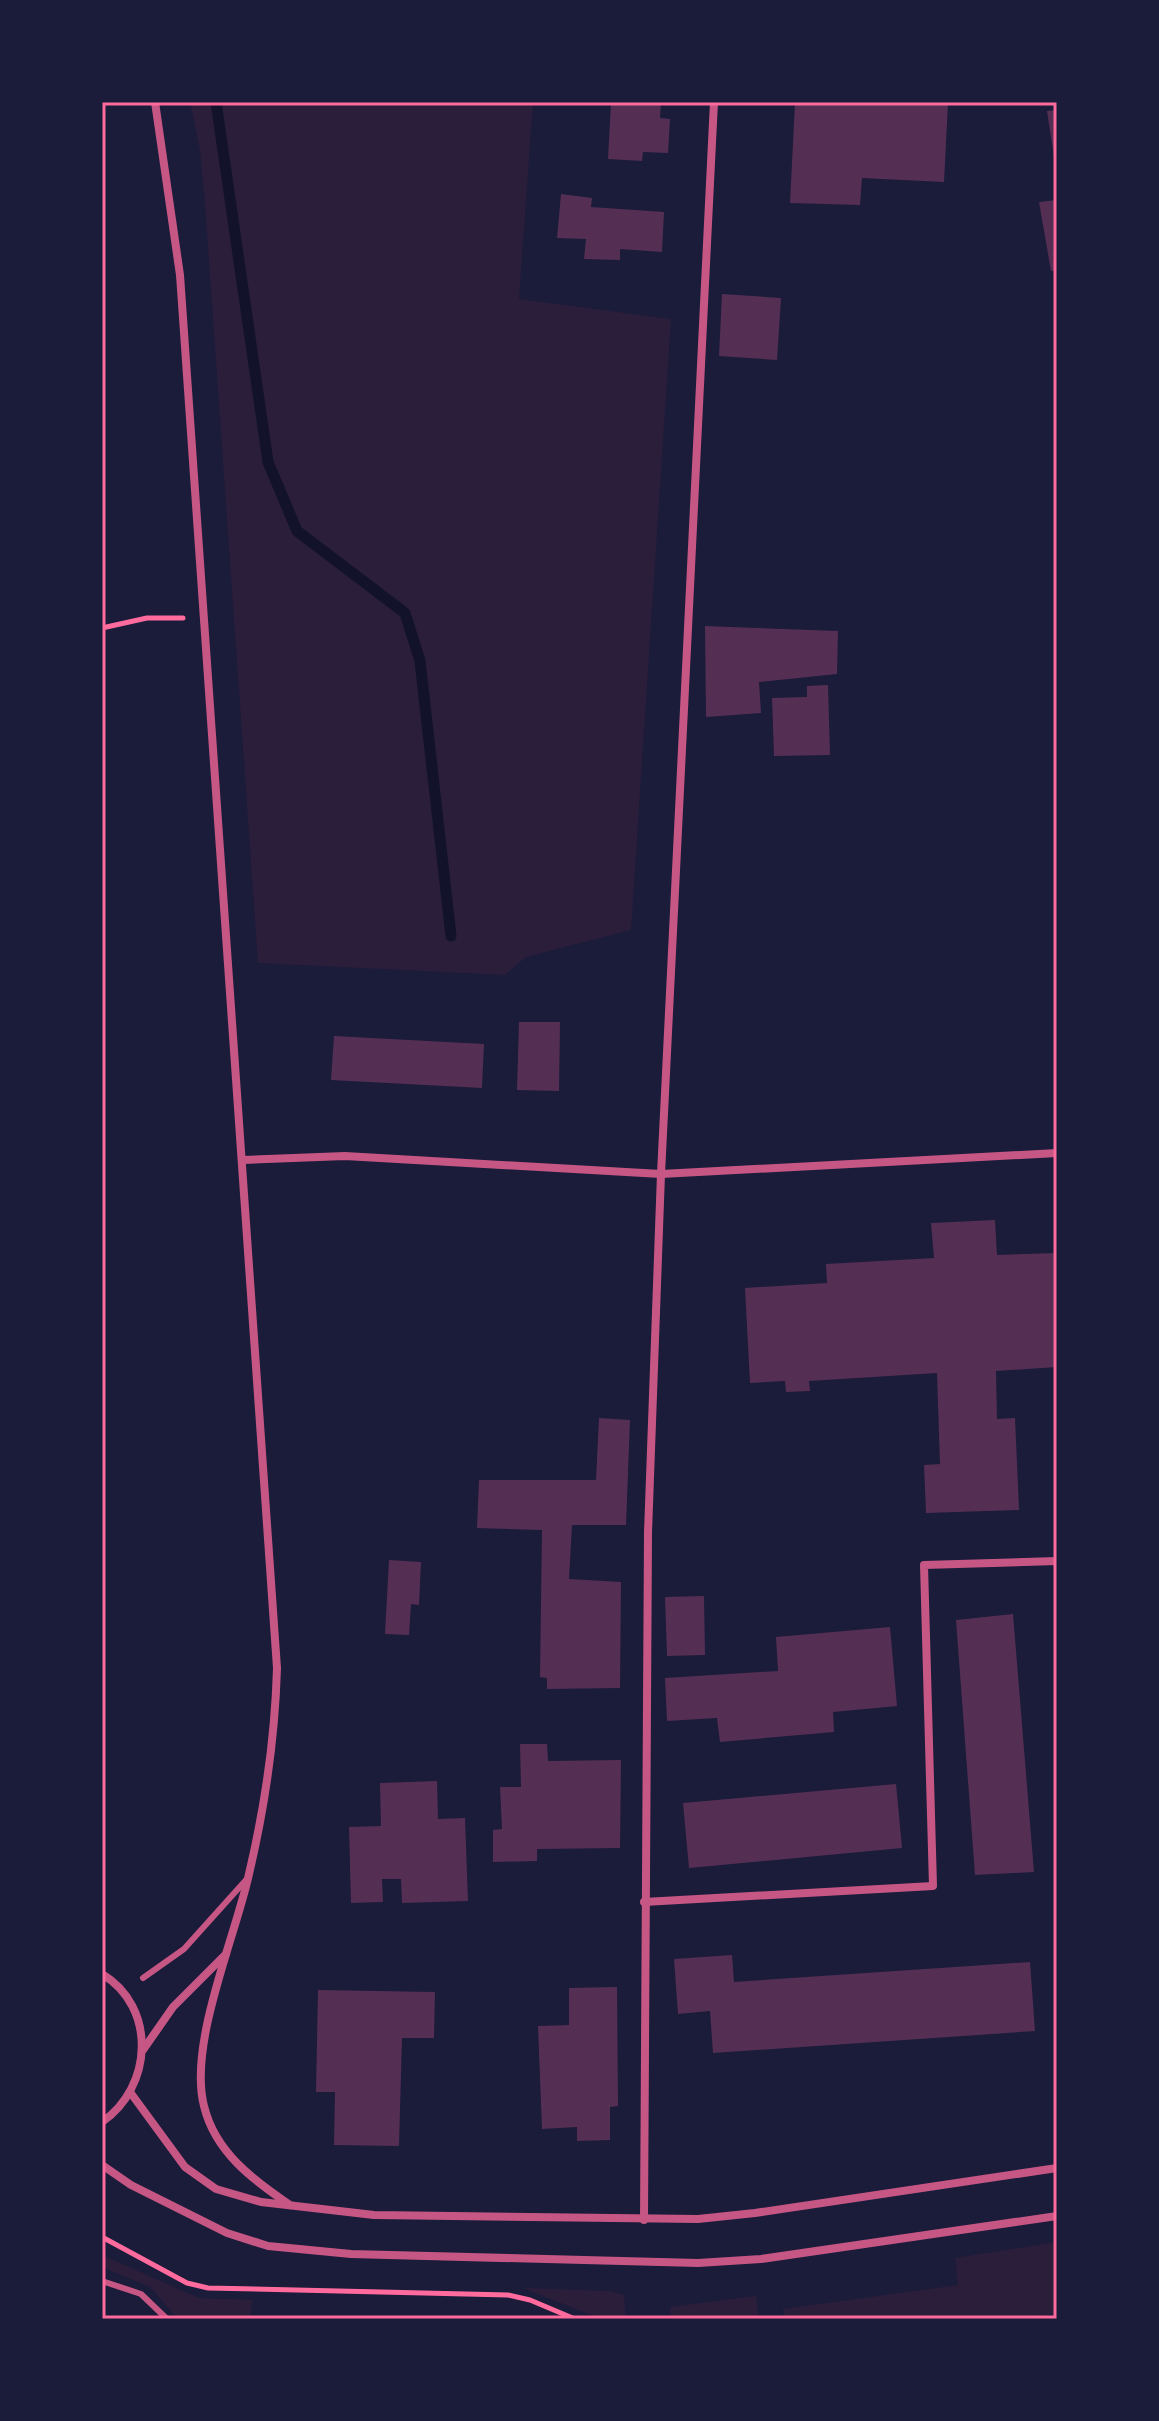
<svg xmlns="http://www.w3.org/2000/svg" width="1159" height="2421" font-family="'Alegreya Sans',sans-serif">
	<style>
		.green { fill: #2a1e3b }
		.lines { fill: none; stroke-linecap: round; stroke-linejoin: round }
		.stream { stroke: #12122b; stroke-width: 11 }
		.building { fill: #542f53 }
		.path { stroke: #ff6b9d; stroke-width: 5 }
		.service { stroke: #c65784; stroke-width: 6 }
		.minor { stroke: #c65784; stroke-width: 8 }
		.neatline { fill: none; stroke: #ff6b9d; stroke-width: 3 }
	</style>
	<rect width="100%" height="100%" fill="#1b1b3a"/>
	<g class="green">
		<polygon points="190,102 533,102 519,299 671,319 631,930 526,957 505,975 258,963 205,204 200,150"/>
		<polygon points="1057,2242 1057,2314 1006,2319 784,2319 783,2309 958,2285 955,2258"/>
		<polygon points="102,2255 199,2298 252,2300 250,2319 178,2319 150,2287 102,2267"/>
		<polygon points="523,2288 611,2291 624,2295 626,2319 601,2319"/>
		<polygon points="756,2296 759,2319 671,2319 670,2307"/>
	</g>
	<g class="lines">
		<polyline class="stream" points="216,102 268,462 297,531 405,613 420,661 451,936"/>
	</g>
	<g class="building">
		<polygon points="611,102 661,102 660,118 670,119 668,153 643,152 642,161 608,159"/>
		<polygon points="795,102 948,103 944,182 862,178 860,205 790,203"/>
		<polygon points="1057,110 1057,163 1055,163 1047,111"/>
		<polygon points="561,194 592,198 591,207 664,212 662,252 620,249 620,260 584,259 586,239 557,238"/>
		<polygon points="1057,200 1057,270 1051,271 1039,202"/>
		<polygon points="722,294 781,298 777,360 719,356"/>
		<polygon points="705,626 838,631 837,674 759,682 761,713 706,717"/>
		<polygon points="828,685 830,755 774,756 772,698 807,697 807,686"/>
		<polygon points="519,1022 560,1022 559,1091 517,1090"/>
		<polygon points="334,1036 484,1044 482,1088 331,1080"/>
		<polygon points="995,1220 997,1255 1057,1253 1057,1367 996,1371 997,1419 1015,1418 1019,1510 926,1513 924,1465 940,1464 937,1373 809,1381 810,1391 786,1392 785,1381 750,1383 745,1288 827,1283 826,1264 934,1258 931,1223"/>
		<polygon points="599,1418 630,1420 626,1525 572,1525 569,1579 621,1582 620,1688 547,1689 547,1678 540,1677 542,1530 477,1528 479,1480 596,1480"/>
		<polygon points="389,1560 421,1562 419,1605 411,1604 409,1635 385,1634"/>
		<polygon points="704,1596 705,1655 667,1656 665,1597"/>
		<polygon points="1013,1614 1034,1872 975,1875 956,1620"/>
		<polygon points="890,1627 897,1706 833,1712 834,1732 720,1742 717,1718 667,1721 665,1678 778,1671 776,1637"/>
		<polygon points="520,1744 547,1744 548,1761 621,1760 620,1848 537,1849 537,1861 493,1862 493,1830 502,1829 500,1787 521,1787"/>
		<polygon points="437,1781 438,1819 465,1818 468,1901 402,1903 401,1879 382,1879 383,1902 351,1903 349,1827 381,1826 380,1783"/>
		<polygon points="896,1784 902,1848 689,1868 683,1803"/>
		<polygon points="732,1955 734,1982 1030,1962 1035,2031 713,2053 710,2011 678,2014 674,1959"/>
		<polygon points="617,1987 618,2106 610,2107 610,2140 577,2141 577,2127 542,2129 538,2026 569,2025 569,1988"/>
		<polygon points="318,1990 435,1992 434,2038 402,2038 399,2146 334,2145 335,2092 316,2092"/>
	</g>
	<g class="lines">
		<g class="path">
			<polyline points="102,628 147,618 183,618"/>
			<polyline points="102,2237 187,2283 208,2288 508,2295 530,2300 575,2319"/>
		</g>
		<g class="service">
			<polyline points="143,1978 184,1949 246,1880"/>
			<polyline points="102,2281 141,2294 167,2319"/>
		</g>
		<g class="minor">
			<path d="M155,102L180,275L277,1668C275,1738 265,1806 249,1874C235,1938 188,2044 204,2106C215,2152 253,2180 290,2205"/>
			<polyline points="243,1160 345,1156 661,1174 1057,1153"/>
			<polyline points="644,1902 933,1886 924,1565 1057,1561"/>
			<path d="M102,1974C157,2007 153,2087 102,2122"/>
			<polyline points="143,2050 173,2007 226,1954"/>
			<polyline points="130,2092 185,2167 216,2189 261,2202 374,2215 698,2219 755,2213 1057,2168"/>
			<polyline points="102,2165 131,2185 227,2233 268,2246 351,2254 698,2263 761,2259 1057,2216"/>
			<polyline points="644,2220 648,1533 661,1174 714,102"/>
		</g>
	</g>
	<rect width="1159" height="2421" fill="none" stroke="#1b1b3a" stroke-width="208"/>
	<rect x="104" y="104" width="951" height="2213" class="neatline"/>
</svg>
